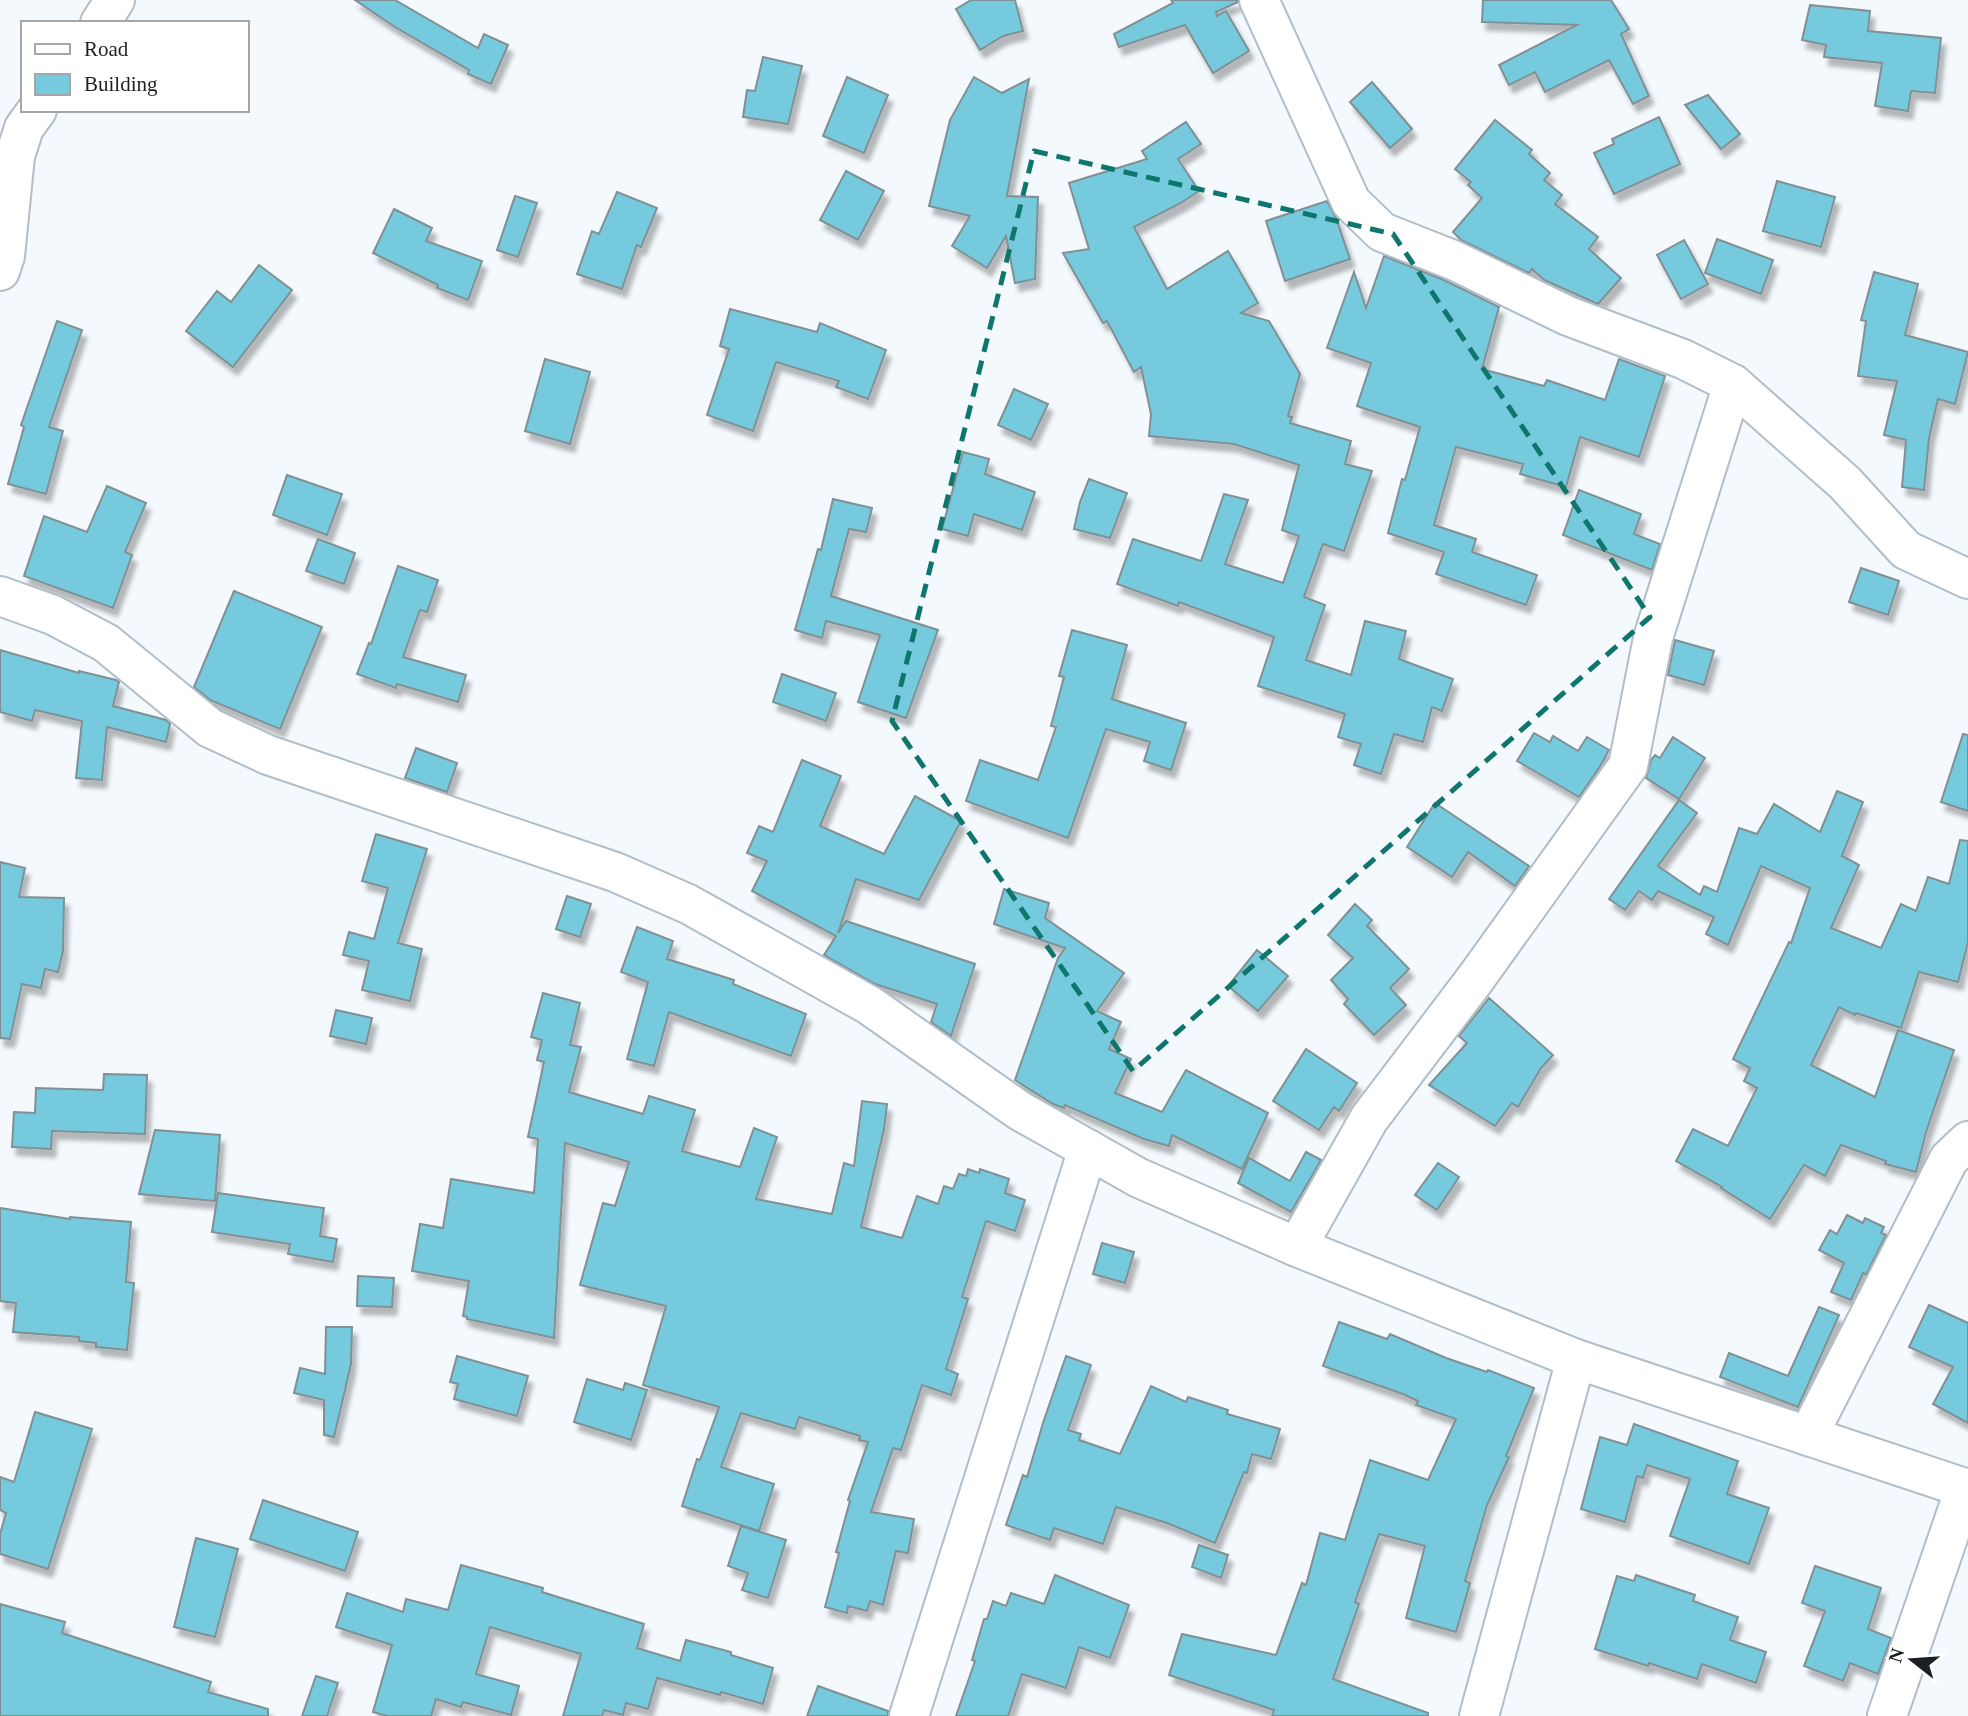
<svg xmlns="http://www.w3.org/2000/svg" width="1968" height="1716" font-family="'Times New Roman',serif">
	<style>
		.building { fill: #75cbdd; stroke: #809094; stroke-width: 2; filter: url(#shadow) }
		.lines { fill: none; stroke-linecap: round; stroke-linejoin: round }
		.minor-casing { stroke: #b1bdc7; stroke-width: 42 }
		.minor { stroke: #fff; stroke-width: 38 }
		.marked { fill: none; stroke: #0f766e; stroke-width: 5; stroke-dasharray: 14 9; stroke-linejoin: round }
	</style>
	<defs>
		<filter id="shadow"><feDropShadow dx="4.5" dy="8" stdDeviation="2" flood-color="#0004"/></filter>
	</defs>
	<rect width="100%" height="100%" fill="#f4f9fd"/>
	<g class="building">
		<polygon points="355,0 395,0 478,48 484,34 508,45 491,84 468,74 469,70 395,27"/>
		<polygon points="971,0 1015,0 1023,31 1003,36 980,50 956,9"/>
		<polygon points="1171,0 1237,0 1238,2 1216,12 1217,16 1226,11 1249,51 1213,73 1185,25 1119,47 1114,34 1173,3"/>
		<polygon points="1483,0 1611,0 1629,29 1621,34 1649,96 1633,104 1609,60 1545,92 1535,72 1509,85 1499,65 1577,25 1482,22"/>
		<polygon points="1810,5 1870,11 1868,31 1941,38 1935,93 1911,91 1908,111 1875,106 1882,63 1824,57 1826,45 1802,40"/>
		<polygon points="763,57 802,66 788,124 743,117 747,90 755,91"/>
		<polygon points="847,77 888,95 864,153 823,136"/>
		<polygon points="974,77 1002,93 1029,79 1007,196 1038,197 1035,279 1015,283 1006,236 987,268 952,246 970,216 929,206 950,120"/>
		<polygon points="1372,82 1412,129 1390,148 1350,102"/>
		<polygon points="1708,95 1740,134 1721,149 1685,105"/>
		<polygon points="1659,117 1680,164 1614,194 1594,153 1614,144 1612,139"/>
		<polygon points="1495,120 1532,150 1529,154 1550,173 1544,180 1562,195 1555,204 1598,237 1589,249 1621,278 1598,304 1544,280 1532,269 1529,273 1461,240 1453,232 1482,198 1468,185 1471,182 1455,169"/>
		<polygon points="1186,122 1201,144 1178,159 1199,191 1181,203 1134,227 1167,289 1228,251 1258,303 1241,313 1269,321 1300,374 1288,416 1292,417 1290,423 1351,441 1345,464 1372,471 1344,551 1323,544 1304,597 1325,605 1306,660 1351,675 1365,621 1406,631 1399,659 1453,679 1442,711 1432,707 1423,742 1394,734 1381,774 1354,765 1361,744 1338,737 1345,714 1258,686 1274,637 1179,602 1178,606 1117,584 1133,539 1201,561 1224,494 1248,500 1225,564 1283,583 1299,536 1282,530 1299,465 1234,444 1149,436 1151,414 1141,367 1134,372 1107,321 1103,323 1063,253 1089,249 1069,183 1147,159 1142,151"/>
		<polygon points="846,171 884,191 858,240 820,220"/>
		<polygon points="1777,181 1835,197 1821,247 1763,231"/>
		<polygon points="617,192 657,208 641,247 637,245 622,289 577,274 592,231 599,234"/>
		<polygon points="515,196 537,203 518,257 497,250"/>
		<polygon points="1327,201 1336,218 1350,259 1285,281 1266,221"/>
		<polygon points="394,209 432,228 426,241 482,261 468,300 437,288 438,285 373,253"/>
		<polygon points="1717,239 1773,260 1761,294 1705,273"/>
		<polygon points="1684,240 1708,284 1681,299 1657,255"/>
		<polygon points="1384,256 1444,280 1499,307 1482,369 1544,386 1547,380 1605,400 1619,359 1665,376 1639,457 1580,437 1566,487 1520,474 1523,464 1456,447 1434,525 1476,539 1472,552 1537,575 1526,605 1436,574 1444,552 1388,533 1402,479 1405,480 1420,427 1357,406 1371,363 1327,348 1354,272 1366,308"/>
		<polygon points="259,265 292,290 233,367 186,331 217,291 231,302"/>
		<polygon points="1874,272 1918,284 1905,335 1968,352 1955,404 1938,399 1929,438 1924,490 1902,487 1906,440 1884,435 1897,381 1858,376 1866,321 1861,320"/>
		<polygon points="730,309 817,332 820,323 886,350 868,399 836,387 839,381 776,362 753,431 707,415 729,349 720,346"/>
		<polygon points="57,321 82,330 49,427 63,431 46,494 8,484 24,427 21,425"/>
		<polygon points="545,359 590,372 570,444 525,431"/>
		<polygon points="1014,389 1048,404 1031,440 998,425"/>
		<polygon points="963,452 989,459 985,474 1035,492 1022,530 974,514 968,536 942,529"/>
		<polygon points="287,475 342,494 327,535 273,515"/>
		<polygon points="1089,479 1127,493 1110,538 1074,529 1080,502"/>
		<polygon points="107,486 146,503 125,552 132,555 113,608 24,576 44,516 87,532"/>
		<polygon points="1579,490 1641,514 1634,534 1660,544 1652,570 1563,535"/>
		<polygon points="833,499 872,508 866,532 849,529 831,596 938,630 906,718 858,702 880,635 826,621 822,638 795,630 818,549 821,550"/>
		<polygon points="318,539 355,553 344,584 306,571"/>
		<polygon points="398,566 438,580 427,612 420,610 403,657 466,675 458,702 397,684 396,688 357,674 369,643 371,644"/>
		<polygon points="1861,568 1899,581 1888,615 1849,602"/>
		<polygon points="234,591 322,627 280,729 210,700 194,687"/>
		<polygon points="1072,630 1127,645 1112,699 1186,723 1171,770 1144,761 1150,742 1106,729 1068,838 966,801 980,760 1038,780 1056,727 1051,726 1064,677 1059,676"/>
		<polygon points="1675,640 1714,651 1704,685 1668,675"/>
		<polygon points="0,650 79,673 79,671 116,680 119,682 113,706 166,720 170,724 166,742 107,727 102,780 76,778 82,721 35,710 32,721 0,712"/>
		<polygon points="782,674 836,693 826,721 773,702"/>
		<polygon points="1534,733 1550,742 1553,736 1578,751 1587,737 1609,750 1599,768 1579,797 1517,761"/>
		<polygon points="1963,734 1968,735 1968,811 1941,802"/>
		<polygon points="1673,737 1705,758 1679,799 1646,778 1651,760 1655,755 1660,758"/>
		<polygon points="416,748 457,763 447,792 405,778"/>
		<polygon points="802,760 841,776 820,826 884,854 915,796 961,821 919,900 856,879 838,933 846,921 975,964 951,1036 931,1022 937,1004 875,984 824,955 836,936 752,891 767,861 747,853 759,826 773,832"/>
		<polygon points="1837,791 1863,802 1842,856 1859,865 1831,928 1881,948 1901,904 1916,911 1928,877 1949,884 1960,840 1968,841 1968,942 1958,982 1919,972 1901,1028 1856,1013 1855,1015 1839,1007 1811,1065 1875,1097 1898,1030 1954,1050 1926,1132 1916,1172 1885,1164 1886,1161 1841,1145 1825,1176 1804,1165 1770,1219 1721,1188 1722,1187 1676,1161 1693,1129 1728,1146 1757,1088 1744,1081 1750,1068 1733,1059 1789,942 1791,943 1810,888 1761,866 1728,945 1706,934 1714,917 1658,891 1652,900 1639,891 1625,910 1609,899 1679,800 1697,813 1658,866 1700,895 1704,886 1717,892 1739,828 1757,834 1774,804 1820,832"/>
		<polygon points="1435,803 1529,866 1515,886 1468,852 1452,877 1407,847"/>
		<polygon points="376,834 427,849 398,943 422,949 410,1001 362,990 369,961 343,955 349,932 374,939 388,888 362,881"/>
		<polygon points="0,862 25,868 19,897 64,898 63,951 58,972 45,969 41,988 22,984 10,1039 0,1038"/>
		<polygon points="1004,889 1049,903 1045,918 1124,973 1097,1011 1121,1022 1109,1049 1131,1059 1115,1093 1162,1112 1186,1070 1268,1113 1242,1169 1172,1135 1169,1146 1144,1139 1065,1105 1064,1108 1053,1104 1015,1080 1058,958 1065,948 994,924"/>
		<polygon points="567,896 591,904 580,937 556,929"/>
		<polygon points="1355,904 1372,920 1367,926 1409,969 1390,988 1406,1005 1374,1035 1344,1004 1348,999 1331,980 1353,958 1328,935"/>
		<polygon points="637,927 673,941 667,959 734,980 733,984 806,1014 791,1056 669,1012 654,1066 627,1059 648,982 621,972"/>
		<polygon points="1257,950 1288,976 1258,1011 1228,986"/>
		<polygon points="543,993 580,1003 570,1045 581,1047 569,1092 643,1114 649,1096 695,1110 682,1151 740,1167 754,1128 777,1137 756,1199 832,1214 844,1163 854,1166 862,1101 887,1104 884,1129 861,1227 902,1238 917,1196 938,1204 944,1186 953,1189 959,1174 966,1176 968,1169 979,1173 980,1169 1009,1179 1005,1193 1025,1200 1015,1231 986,1221 962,1297 968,1299 946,1369 958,1374 951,1395 922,1385 901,1450 893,1448 871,1512 914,1519 908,1553 896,1551 883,1605 870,1601 867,1611 848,1606 847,1613 825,1607 839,1553 836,1552 850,1501 848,1500 868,1442 859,1440 860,1436 799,1417 795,1429 741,1413 721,1467 774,1484 759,1531 682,1506 697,1459 700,1460 719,1407 643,1385 666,1306 580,1285 603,1203 615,1206 629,1162 565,1143 554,1338 467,1319 467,1317 463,1316 469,1281 412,1271 420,1224 443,1228 451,1179 534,1193 538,1139 528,1137 544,1062 537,1060 542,1040 531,1037"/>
		<polygon points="1489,998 1553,1055 1541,1068 1518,1107 1512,1103 1495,1126 1429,1085 1467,1043 1459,1036"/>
		<polygon points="336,1010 372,1018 366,1044 330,1036"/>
		<polygon points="1306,1049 1357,1083 1339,1111 1334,1107 1319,1130 1273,1101"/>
		<polygon points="104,1074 147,1075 145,1134 52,1131 51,1149 12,1147 14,1112 35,1113 36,1088 103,1090"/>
		<polygon points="155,1130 220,1135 215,1201 139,1194"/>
		<polygon points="1306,1152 1321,1160 1291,1212 1238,1183 1249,1158 1290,1181"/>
		<polygon points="1438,1163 1459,1177 1437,1210 1415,1195"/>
		<polygon points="218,1193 324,1208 320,1236 337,1239 333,1262 288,1254 290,1244 212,1232"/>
		<polygon points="0,1208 70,1219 70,1217 131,1222 126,1282 134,1283 127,1350 96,1347 96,1343 79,1341 79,1337 13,1332 16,1303 0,1301"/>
		<polygon points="1847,1215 1863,1223 1865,1218 1884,1227 1881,1233 1886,1235 1866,1275 1863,1273 1851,1300 1831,1292 1844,1263 1819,1250 1830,1230 1837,1234"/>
		<polygon points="1102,1243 1134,1252 1125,1283 1093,1274"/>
		<polygon points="358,1276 394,1278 392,1307 357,1306"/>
		<polygon points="1929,1305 1968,1323 1968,1423 1933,1404 1953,1367 1909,1347"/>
		<polygon points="1819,1307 1839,1315 1798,1407 1720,1377 1729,1353 1788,1376"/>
		<polygon points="1339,1322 1387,1339 1390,1334 1446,1358 1487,1372 1488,1370 1534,1388 1506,1456 1509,1457 1487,1505 1465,1581 1470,1583 1456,1632 1406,1618 1425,1546 1379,1534 1355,1602 1359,1604 1333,1679 1428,1713 1428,1716 1272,1716 1274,1710 1169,1675 1182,1634 1276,1655 1302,1583 1306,1585 1320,1533 1345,1540 1370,1460 1428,1480 1456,1419 1416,1405 1418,1401 1403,1394 1323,1366"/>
		<polygon points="326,1327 352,1327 351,1364 334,1437 324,1435 324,1400 294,1393 300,1368 325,1374"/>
		<polygon points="457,1356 528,1376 517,1416 454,1399 458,1384 450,1382"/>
		<polygon points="1066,1356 1091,1365 1068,1430 1081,1434 1079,1440 1120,1454 1151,1386 1186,1402 1188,1397 1228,1410 1227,1414 1280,1429 1271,1459 1252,1454 1247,1473 1244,1472 1215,1543 1167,1523 1116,1507 1103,1544 1054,1528 1050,1540 1006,1525 1023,1475 1027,1477 1043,1423"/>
		<polygon points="587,1379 623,1390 625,1383 647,1390 631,1440 574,1422"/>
		<polygon points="35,1412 92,1429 48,1569 0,1554 0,1534 6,1513 0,1510 0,1477 14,1482"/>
		<polygon points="1634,1424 1738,1461 1727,1494 1769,1508 1749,1564 1670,1536 1690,1479 1647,1465 1643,1478 1637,1476 1625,1522 1581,1509 1600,1437 1627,1445"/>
		<polygon points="263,1500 358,1532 345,1571 250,1539"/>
		<polygon points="741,1526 786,1540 768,1598 742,1590 748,1573 728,1566"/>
		<polygon points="196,1538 238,1549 215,1637 174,1627"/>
		<polygon points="1199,1545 1228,1555 1221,1578 1192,1567"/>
		<polygon points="461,1565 543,1588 542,1592 644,1624 637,1648 680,1661 686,1640 731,1652 731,1655 773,1668 763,1704 721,1692 720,1695 657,1678 648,1709 626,1703 623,1715 604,1710 602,1716 563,1716 581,1654 490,1627 476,1674 519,1686 511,1715 463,1702 461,1707 436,1699 431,1716 387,1716 373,1712 392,1645 336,1627 347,1593 403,1612 406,1599 448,1610"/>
		<polygon points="1815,1566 1881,1588 1868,1629 1891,1638 1878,1674 1850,1663 1843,1681 1804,1666 1825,1611 1802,1603"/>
		<polygon points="1055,1575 1129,1605 1110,1658 1079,1647 1066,1688 1022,1674 1008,1716 956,1716 975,1661 972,1660 984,1619 987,1619 993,1601 1006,1606 1011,1593 1044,1604"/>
		<polygon points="1636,1575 1695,1595 1693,1601 1738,1617 1730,1640 1766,1652 1756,1683 1702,1664 1697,1679 1649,1663 1648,1666 1595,1649 1617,1576 1634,1581"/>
		<polygon points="0,1604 65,1622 62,1633 211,1682 208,1692 268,1709 268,1716 0,1716"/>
		<polygon points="316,1676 338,1683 327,1716 302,1716"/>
		<polygon points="818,1686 888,1711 888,1716 807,1716"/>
	</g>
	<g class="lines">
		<g class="minor-casing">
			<g id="minor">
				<polyline points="1259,0 1351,202 1382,232 1453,260 1568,316 1683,359 1733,384 1845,483 1906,550 1968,579"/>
				<polyline points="100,23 115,0"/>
				<polyline points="0,271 5,256 15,156 24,128 37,110"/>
				<polyline points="0,596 53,615 106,643 210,728 268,755 615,872 688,904 869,1005 1020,1111 1139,1178 1297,1247 1576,1359 1968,1489"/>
				<polyline points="1297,1247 1369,1119 1476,978 1628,766 1653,638 1733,384"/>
				<polyline points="1808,1436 1949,1159 1968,1141"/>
				<polyline points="909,1716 1088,1149"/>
				<polyline points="1479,1716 1576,1359"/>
				<polyline points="1887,1716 1965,1488"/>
			</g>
		</g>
		<use href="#minor" class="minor"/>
	</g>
	<path class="marked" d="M1034,151L1393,234L1650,617L1133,1071L892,721Z"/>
	<rect x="21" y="21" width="228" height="91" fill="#ffffff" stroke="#a4a6a7" stroke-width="2"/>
	<rect x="35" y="44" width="35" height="10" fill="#ffffff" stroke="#a4a6a7" stroke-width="2"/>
	<text x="84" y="56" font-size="21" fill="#1c2024">Road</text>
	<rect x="35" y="74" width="35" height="21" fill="#75cbdd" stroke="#a4a6a7" stroke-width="2"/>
	<text x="84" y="91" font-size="21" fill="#1c2024">Building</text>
	<g transform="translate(1912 1660) rotate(287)" stroke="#ffffff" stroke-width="5" paint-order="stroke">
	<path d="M0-5L12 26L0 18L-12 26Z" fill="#1c2024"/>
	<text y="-10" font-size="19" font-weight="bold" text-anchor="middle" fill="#1c2024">N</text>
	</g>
</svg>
